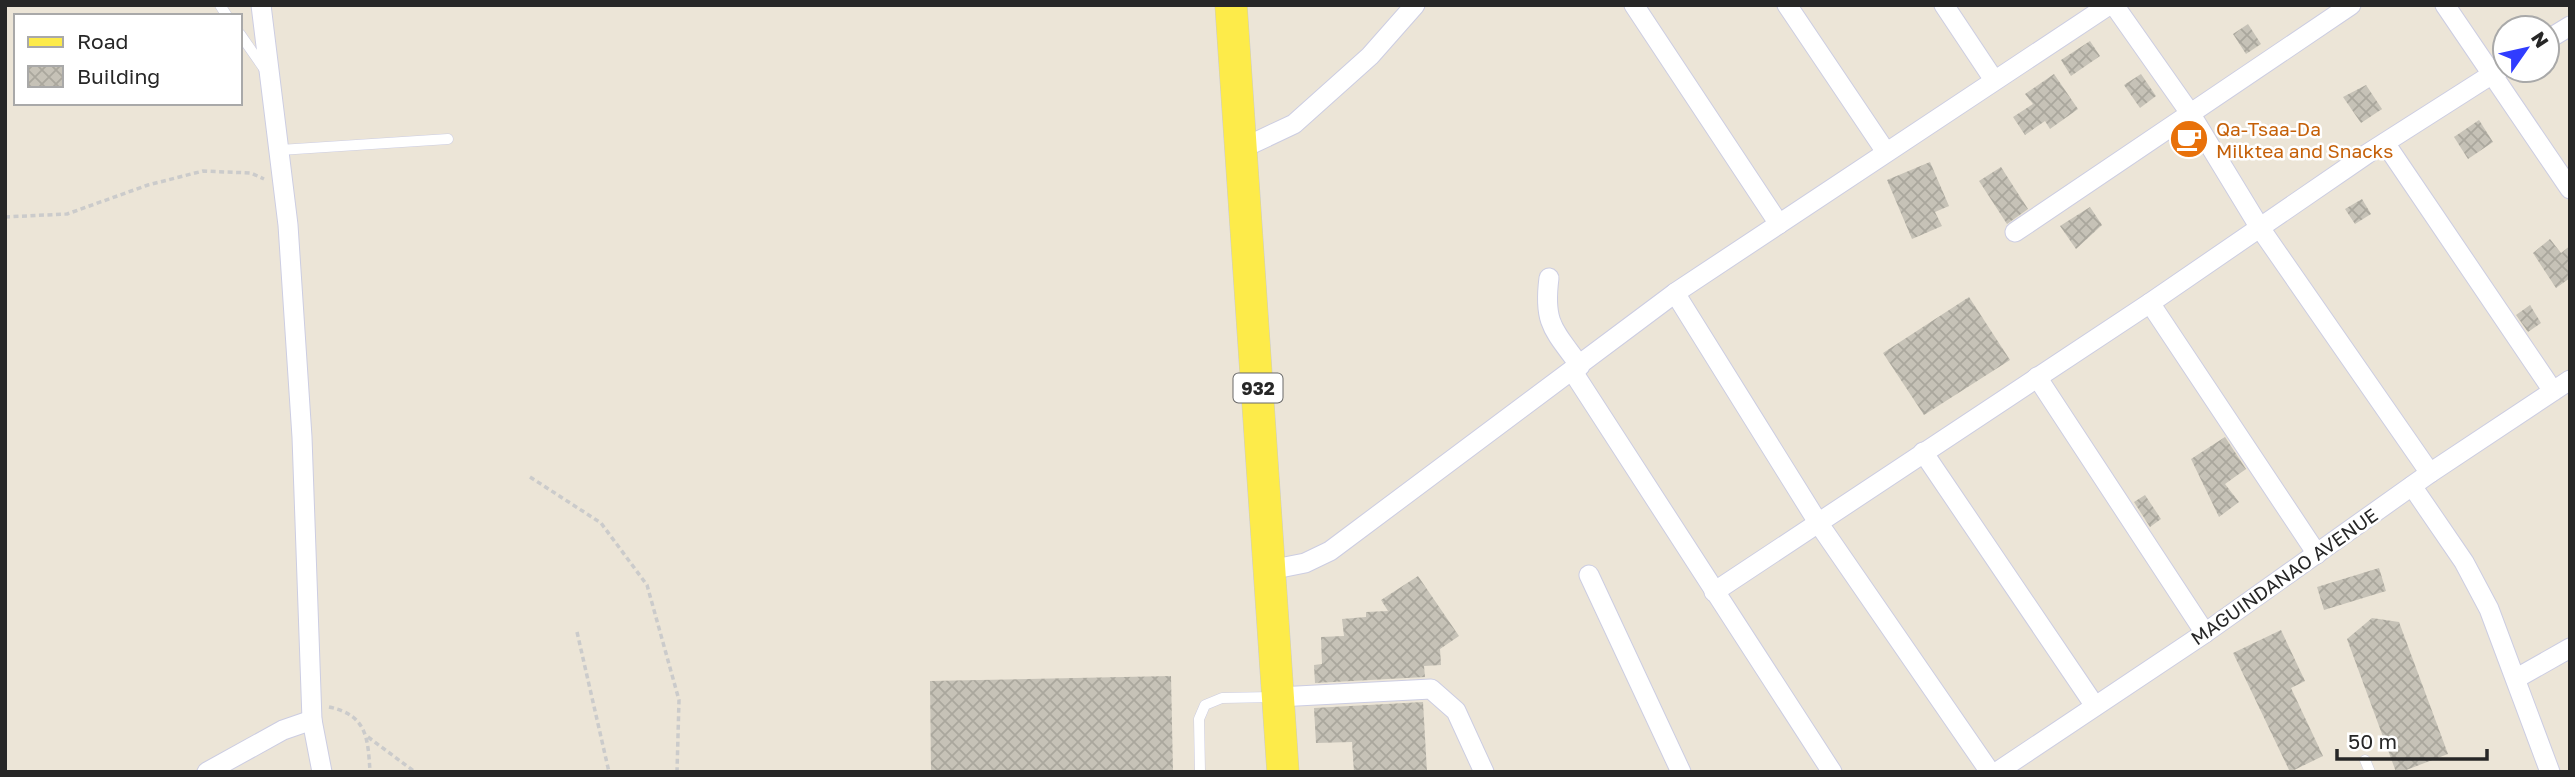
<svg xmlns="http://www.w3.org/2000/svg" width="2575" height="777" font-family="'Golos Text',sans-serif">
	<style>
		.building { fill: url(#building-cross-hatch) }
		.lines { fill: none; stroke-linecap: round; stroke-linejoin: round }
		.service-casing { stroke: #cccde2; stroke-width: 11 }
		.minor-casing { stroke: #cccde2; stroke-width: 21 }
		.primary-casing { stroke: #cbcbcb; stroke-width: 33 }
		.path { stroke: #cbcbcb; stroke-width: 3.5; stroke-dasharray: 5 3.5; stroke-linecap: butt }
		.service { stroke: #fff; stroke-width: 10 }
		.minor { stroke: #fff; stroke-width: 19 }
		.primary { stroke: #fdeb4a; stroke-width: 32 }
		.labels { text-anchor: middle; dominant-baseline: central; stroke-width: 5; stroke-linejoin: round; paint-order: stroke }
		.shield { fill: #fff; stroke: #686868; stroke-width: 2 }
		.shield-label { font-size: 18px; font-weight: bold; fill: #272727 }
		.food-label { font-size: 19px; fill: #c56008; stroke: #fff; text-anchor: start }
		.street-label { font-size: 19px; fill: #272727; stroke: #fff }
	</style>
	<defs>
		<pattern id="building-cross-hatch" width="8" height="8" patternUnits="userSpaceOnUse" patternTransform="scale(1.75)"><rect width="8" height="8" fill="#c6c2b7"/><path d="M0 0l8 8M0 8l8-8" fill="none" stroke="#aaa79d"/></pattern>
	</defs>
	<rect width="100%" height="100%" fill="#ece5d7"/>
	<g class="building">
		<polygon points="2248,24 2261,44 2246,54 2233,34"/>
		<polygon points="2090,41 2100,56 2071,76 2061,60"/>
		<polygon points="2054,74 2078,109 2050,129 2045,121 2025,135 2013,117 2033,104 2025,94"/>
		<polygon points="2141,74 2156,96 2140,108 2124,85"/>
		<polygon points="2366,85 2382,109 2361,123 2343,97"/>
		<polygon points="2479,120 2493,142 2468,159 2454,137"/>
		<polygon points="1930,162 1949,206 1935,212 1942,226 1912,239 1887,180"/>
		<polygon points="2001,167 2028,209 2007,224 1979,181"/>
		<polygon points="2362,199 2371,214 2355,224 2345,209"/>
		<polygon points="2090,207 2102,225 2076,249 2060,226"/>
		<polygon points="2550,239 2561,253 2570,246 2570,278 2556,288 2533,253"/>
		<polygon points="1969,297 2010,360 1924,415 1883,353"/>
		<polygon points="2530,305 2541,323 2528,332 2516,315"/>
		<polygon points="2225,437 2246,469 2225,484 2239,502 2219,517 2191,459"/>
		<polygon points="2145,495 2161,519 2150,527 2134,502"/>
		<polygon points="2379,568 2386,591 2324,610 2317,587"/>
		<polygon points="1418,576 1459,636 1440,649 1441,665 1424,666 1425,677 1315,683 1314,665 1322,664 1321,637 1344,636 1342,619 1366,617 1366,612 1388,611 1381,600"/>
		<polygon points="2372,618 2399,622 2448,754 2401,772 2396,772 2347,639"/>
		<polygon points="2281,630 2305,681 2291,688 2323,756 2290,772 2233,653"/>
		<polygon points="1171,676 1173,772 931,772 930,681"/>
		<polygon points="1423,702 1427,772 1354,772 1352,742 1316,743 1314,708"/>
	</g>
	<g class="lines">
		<g class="service-casing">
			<g id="service">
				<polyline points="220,5 227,16"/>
				<polyline points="240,34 265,70"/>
				<polyline points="280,150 448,139"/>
				<polyline points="2365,760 2370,772"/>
				<polyline points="1200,772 1199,719 1205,705 1222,698 1274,697"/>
			</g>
		</g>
		<g class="minor-casing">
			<g id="minor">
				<polyline points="261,5 288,225 302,437 312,720 322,772"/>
				<polyline points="1634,5 1779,224"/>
				<polyline points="1787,5 1886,152"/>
				<polyline points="1944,5 1994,80"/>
				<polyline points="2114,5 2190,113 2260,228 2430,473"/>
				<polyline points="2445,5 2570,189"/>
				<polyline points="2547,40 2570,26"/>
				<polyline points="2385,143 2553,391"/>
				<polyline points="1241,149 1294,124 1370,56 1415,5"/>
				<polyline points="2015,232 2351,5"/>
				<path d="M1549,278C1543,324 1554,330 1580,366"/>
				<polyline points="1675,293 1819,524 1990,772"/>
				<polyline points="2150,303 2317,554"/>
				<polyline points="1573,372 1832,772"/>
				<polyline points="2037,377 2205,633"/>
				<polyline points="1923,452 2095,706"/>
				<polyline points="2412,486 2464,562 2489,609 2550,772"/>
				<polyline points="1270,570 1305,563 1330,551 1675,293 2109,5"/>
				<polyline points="1589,575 1681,772"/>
				<polyline points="1714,592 2150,303 2367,154 2505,66"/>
				<polyline points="2517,678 2570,648"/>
				<polyline points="1278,697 1431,689 1456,711 1484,772"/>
				<polyline points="207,772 283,730 312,720"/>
				<polyline points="1997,772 2205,633 2430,473 2570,380"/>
			</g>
		</g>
		<g class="primary-casing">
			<polyline id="primary" points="1231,5 1283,772"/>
		</g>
		<g class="path">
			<polyline points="5,217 67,214 148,185 203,171 251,173 264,179"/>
			<polyline points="530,477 601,523 647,585 679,700 677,772"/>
			<polyline points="577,632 609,772"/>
			<path d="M329,707C367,715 368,738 370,772"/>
			<polyline points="368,737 415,772"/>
		</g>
		<use href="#service" class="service"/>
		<use href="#minor" class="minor"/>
		<use href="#primary" class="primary"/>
	</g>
	<defs>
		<g id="cafe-disc" transform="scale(2.0125)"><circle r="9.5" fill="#e8710a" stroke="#fff"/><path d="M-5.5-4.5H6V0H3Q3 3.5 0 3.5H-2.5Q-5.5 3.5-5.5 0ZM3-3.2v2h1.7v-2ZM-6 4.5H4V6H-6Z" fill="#fff"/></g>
	</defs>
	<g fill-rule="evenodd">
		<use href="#cafe-disc" x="2189" y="139"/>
	</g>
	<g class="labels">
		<rect class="shield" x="1233.5" y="373.5" width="49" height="29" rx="5"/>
		<g class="shield-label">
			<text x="1258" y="388">932</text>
		</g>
		<g class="food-label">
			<text x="2216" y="128">Qa-Tsaa-Da<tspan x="2216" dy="22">Milktea and Snacks</tspan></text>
		</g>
		<g class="street-label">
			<text transform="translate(2284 576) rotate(-35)">MAGUINDANAO AVENUE</text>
		</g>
	</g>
	<rect width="2575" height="777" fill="none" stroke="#272727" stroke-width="14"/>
	<rect x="14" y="14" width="228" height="91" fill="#ffffff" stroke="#a9a9a9" stroke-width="2"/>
	<rect x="28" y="37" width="35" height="10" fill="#fdeb4a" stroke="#a9a9a9" stroke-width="2"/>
	<text x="77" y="49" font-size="21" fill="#272727">Road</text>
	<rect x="28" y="66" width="35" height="21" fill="url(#building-cross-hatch)" stroke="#a9a9a9" stroke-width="2"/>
	<text x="77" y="84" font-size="21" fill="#272727">Building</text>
	<g transform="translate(2526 49) rotate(56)"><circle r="33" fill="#ffffff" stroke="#a9a9a9" stroke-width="2"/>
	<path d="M0-5L12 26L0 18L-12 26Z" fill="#303cff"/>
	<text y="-10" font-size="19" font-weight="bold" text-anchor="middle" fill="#272727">N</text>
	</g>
	<path d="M2337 749v10h150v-10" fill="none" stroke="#272727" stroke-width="3.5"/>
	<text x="2348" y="749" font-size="21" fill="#272727" stroke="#ffffff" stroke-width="5" paint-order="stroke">50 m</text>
</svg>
